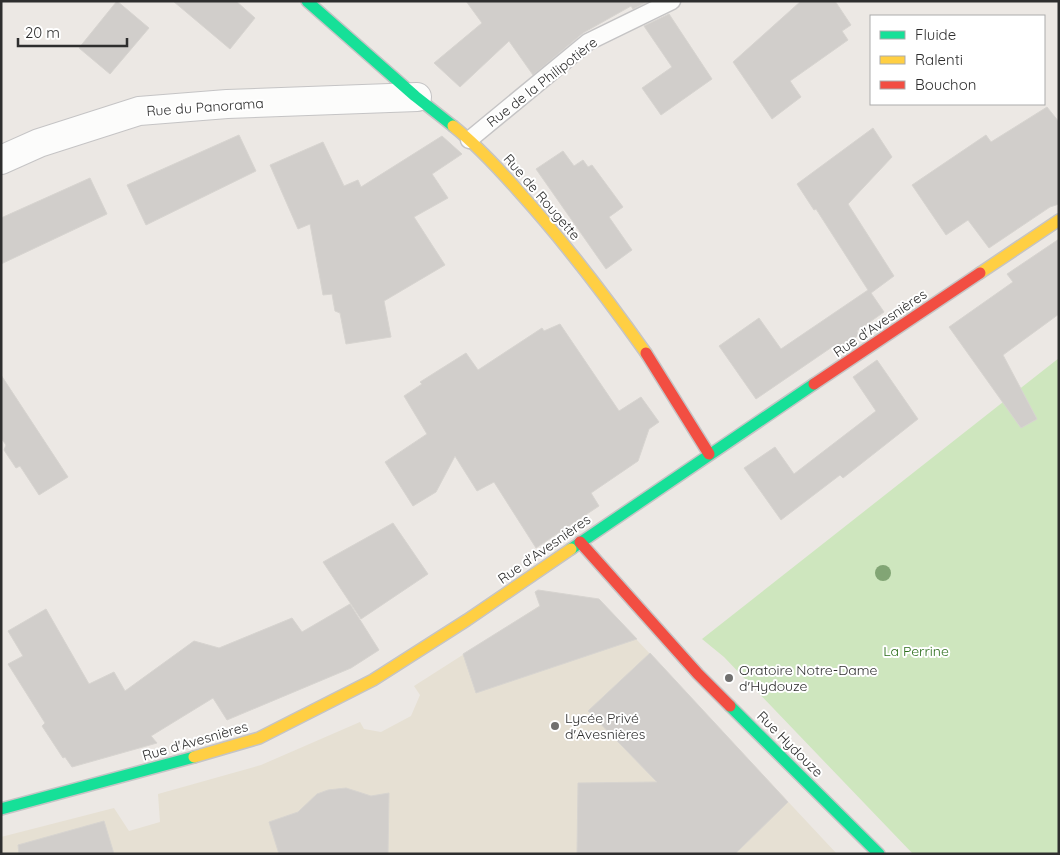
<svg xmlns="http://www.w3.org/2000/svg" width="1060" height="855" font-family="Quicksand,sans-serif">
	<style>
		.education { fill: #e6e0d3 }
		.green { fill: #cee6be }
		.building { fill: #d1cecb; stroke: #d7d4d0 }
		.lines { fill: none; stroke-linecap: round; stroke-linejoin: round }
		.lane-casing { stroke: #c5c4c5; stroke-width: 19 }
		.street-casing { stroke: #c5c4c5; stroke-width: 30 }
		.fast-casing { stroke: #c5c4c5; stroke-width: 14 }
		.slow-casing { stroke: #c5c4c5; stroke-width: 14 }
		.jam-casing { stroke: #c5c4c5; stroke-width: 14 }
		.lane { stroke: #fcfcfb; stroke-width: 16 }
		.street { stroke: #fcfcfb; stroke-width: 28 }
		.fast { stroke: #16e098; stroke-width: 11 }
		.slow { stroke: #ffcf43; stroke-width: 11 }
		.jam { stroke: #f24e42; stroke-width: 11 }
		.tree { fill: #82a575 }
		.poi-dot { fill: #706f6e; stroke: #fff; stroke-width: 2 }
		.labels { text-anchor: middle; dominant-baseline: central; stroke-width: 4; stroke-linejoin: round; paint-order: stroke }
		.street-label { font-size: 14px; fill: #2e2e2e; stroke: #fff }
		.park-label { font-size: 14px; fill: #2c6e1b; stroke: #fff }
		.poi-label { font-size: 14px; fill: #2e2e2e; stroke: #fff; text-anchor: start }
	</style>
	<rect width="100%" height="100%" fill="#ece8e4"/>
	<polygon class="education" points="558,594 608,609 837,854 1,854 1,837 114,808 129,831 160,822 158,794 261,765 360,722 364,729 381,732 411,716 420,695 414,686"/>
	<polygon class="green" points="1059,358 1059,854 913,854 724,657 702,639"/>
	<g class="building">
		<polygon points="117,1 149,28 110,74 79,48"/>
		<polygon points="173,1 236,1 255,18 230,49"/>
		<polygon points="466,1 649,1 633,9 631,6 583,33 533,75 509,41 460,87 434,63 482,23"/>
		<polygon points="801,1 835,1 851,25 842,31 848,40 790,81 801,97 772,119 733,62"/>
		<polygon points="669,14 712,79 661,115 642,88 672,67 644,26"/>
		<polygon points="1047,107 1059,122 1059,204 1050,207 989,248 968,220 946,235 912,185 986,135 991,142"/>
		<polygon points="873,128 892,157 848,204 894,276 871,293 884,312 857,331 859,335 835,351 832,347 756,399 719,346 759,318 781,349 868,290 816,209 814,210 797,184"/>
		<polygon points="239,135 256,171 146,225 127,185"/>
		<polygon points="442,136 462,154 432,174 448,198 414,217 445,265 384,301 391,337 346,344 340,313 335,311 332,294 323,295 310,224 298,229 270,165 323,142 344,186 358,180 361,187"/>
		<polygon points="563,151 574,166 583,160 588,167 592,165 623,207 609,217 632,250 606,269 536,169"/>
		<polygon points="90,178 107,214 1,264 1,218"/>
		<polygon points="1059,239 1059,314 1003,355 1037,419 1021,428 949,327 1013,282 1007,274"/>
		<polygon points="560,324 619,411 641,397 659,422 649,429 638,461 591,493 599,506 536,548 494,482 477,491 455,456 436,492 413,506 385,462 427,434 404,396 422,384 420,382 466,353 478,370 542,328 544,331"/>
		<polygon points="877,360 918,419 843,478 840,475 781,520 744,468 775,447 794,474 876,411 853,377"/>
		<polygon points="1,375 68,477 39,495 20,466 16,468 4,450 6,445 1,438"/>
		<polygon points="393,523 428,574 361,619 323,562"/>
		<polygon points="538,590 599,599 637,639 476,693 463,654 540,606 535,592"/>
		<polygon points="350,604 379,650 351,668 227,720 213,698 151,736 157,743 72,767 65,757 63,758 42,726 45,723 8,664 23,656 8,631 46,609 89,684 114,672 125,691 194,641 219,648 292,618 302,632"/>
		<polygon points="650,653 788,802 735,854 577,854 578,783 657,782 588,711"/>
		<polygon points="346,788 371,796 389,793 388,854 279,854 269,822 298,812 317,794 328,790"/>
		<polygon points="104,821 114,854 19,854 18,845"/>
	</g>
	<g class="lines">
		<g class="lane-casing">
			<polyline id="lane" points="469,140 588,42 672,1"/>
		</g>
		<g class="street-casing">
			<polyline id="street" points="1,160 39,143 139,111 227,104 417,97"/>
		</g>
		<g class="fast-casing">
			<g id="fast">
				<polyline points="307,1 415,96 453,126"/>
				<polyline points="571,549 814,384"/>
				<polyline points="730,706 879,854"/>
				<polyline points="1,809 194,757"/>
			</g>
		</g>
		<g class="slow-casing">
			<g id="slow">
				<path d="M453,126C478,146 500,170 521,194C566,244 607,298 646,353"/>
				<polyline points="980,273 1059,220"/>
				<polyline points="194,757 259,738 373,680 467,620 571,549"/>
			</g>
		</g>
		<g class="jam-casing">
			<g id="jam">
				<polyline points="646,353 709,454"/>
				<polyline points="814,384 980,273"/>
				<polyline points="580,542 698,674 730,706"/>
			</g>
		</g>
		<use href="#lane" class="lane"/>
		<use href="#street" class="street"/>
		<use href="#fast" class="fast"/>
		<use href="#slow" class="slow"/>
		<use href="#jam" class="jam"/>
	</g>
	<circle class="tree" cx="883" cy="573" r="8"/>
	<g class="poi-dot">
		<circle cx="729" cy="678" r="5"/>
		<circle cx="555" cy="726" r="5"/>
	</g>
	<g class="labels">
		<g class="street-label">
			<text transform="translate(542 82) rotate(-38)">Rue de la Philipotière</text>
			<text transform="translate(205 107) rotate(-4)">Rue du Panorama</text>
			<text transform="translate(542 197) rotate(49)">Rue de Rougette</text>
			<text transform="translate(880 323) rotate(-34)">Rue d'Avesnières</text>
			<text transform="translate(544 549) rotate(-35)">Rue d'Avesnières</text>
			<text transform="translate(195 741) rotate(-16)">Rue d'Avesnières</text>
			<text transform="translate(790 744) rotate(45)">Rue Hydouze</text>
		</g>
		<g class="park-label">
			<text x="916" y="651">La Perrine</text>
		</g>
		<g class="poi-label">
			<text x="739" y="670">Oratoire Notre-Dame<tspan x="739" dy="16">d'Hydouze</tspan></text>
			<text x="565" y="718">Lycée Privé<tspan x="565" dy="16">d'Avesnières</tspan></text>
		</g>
	</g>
	<rect width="1060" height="855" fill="none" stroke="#2e2e2e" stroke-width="5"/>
	<rect x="870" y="15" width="175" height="90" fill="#ffffff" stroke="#ababab"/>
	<rect x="880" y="31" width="25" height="8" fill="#16e098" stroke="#ababab"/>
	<text x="915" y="40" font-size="15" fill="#2e2e2e">Fluide</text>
	<rect x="880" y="56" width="25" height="8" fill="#ffcf43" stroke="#ababab"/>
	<text x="915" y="65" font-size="15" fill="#2e2e2e">Ralenti</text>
	<rect x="880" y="81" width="25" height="8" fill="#f24e42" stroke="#ababab"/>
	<text x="915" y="90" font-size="15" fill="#2e2e2e">Bouchon</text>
	<path d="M18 38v8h109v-8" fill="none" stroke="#2e2e2e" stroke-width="2.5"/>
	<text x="25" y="38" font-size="15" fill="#2e2e2e" stroke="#ffffff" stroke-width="4" paint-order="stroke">20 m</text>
</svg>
